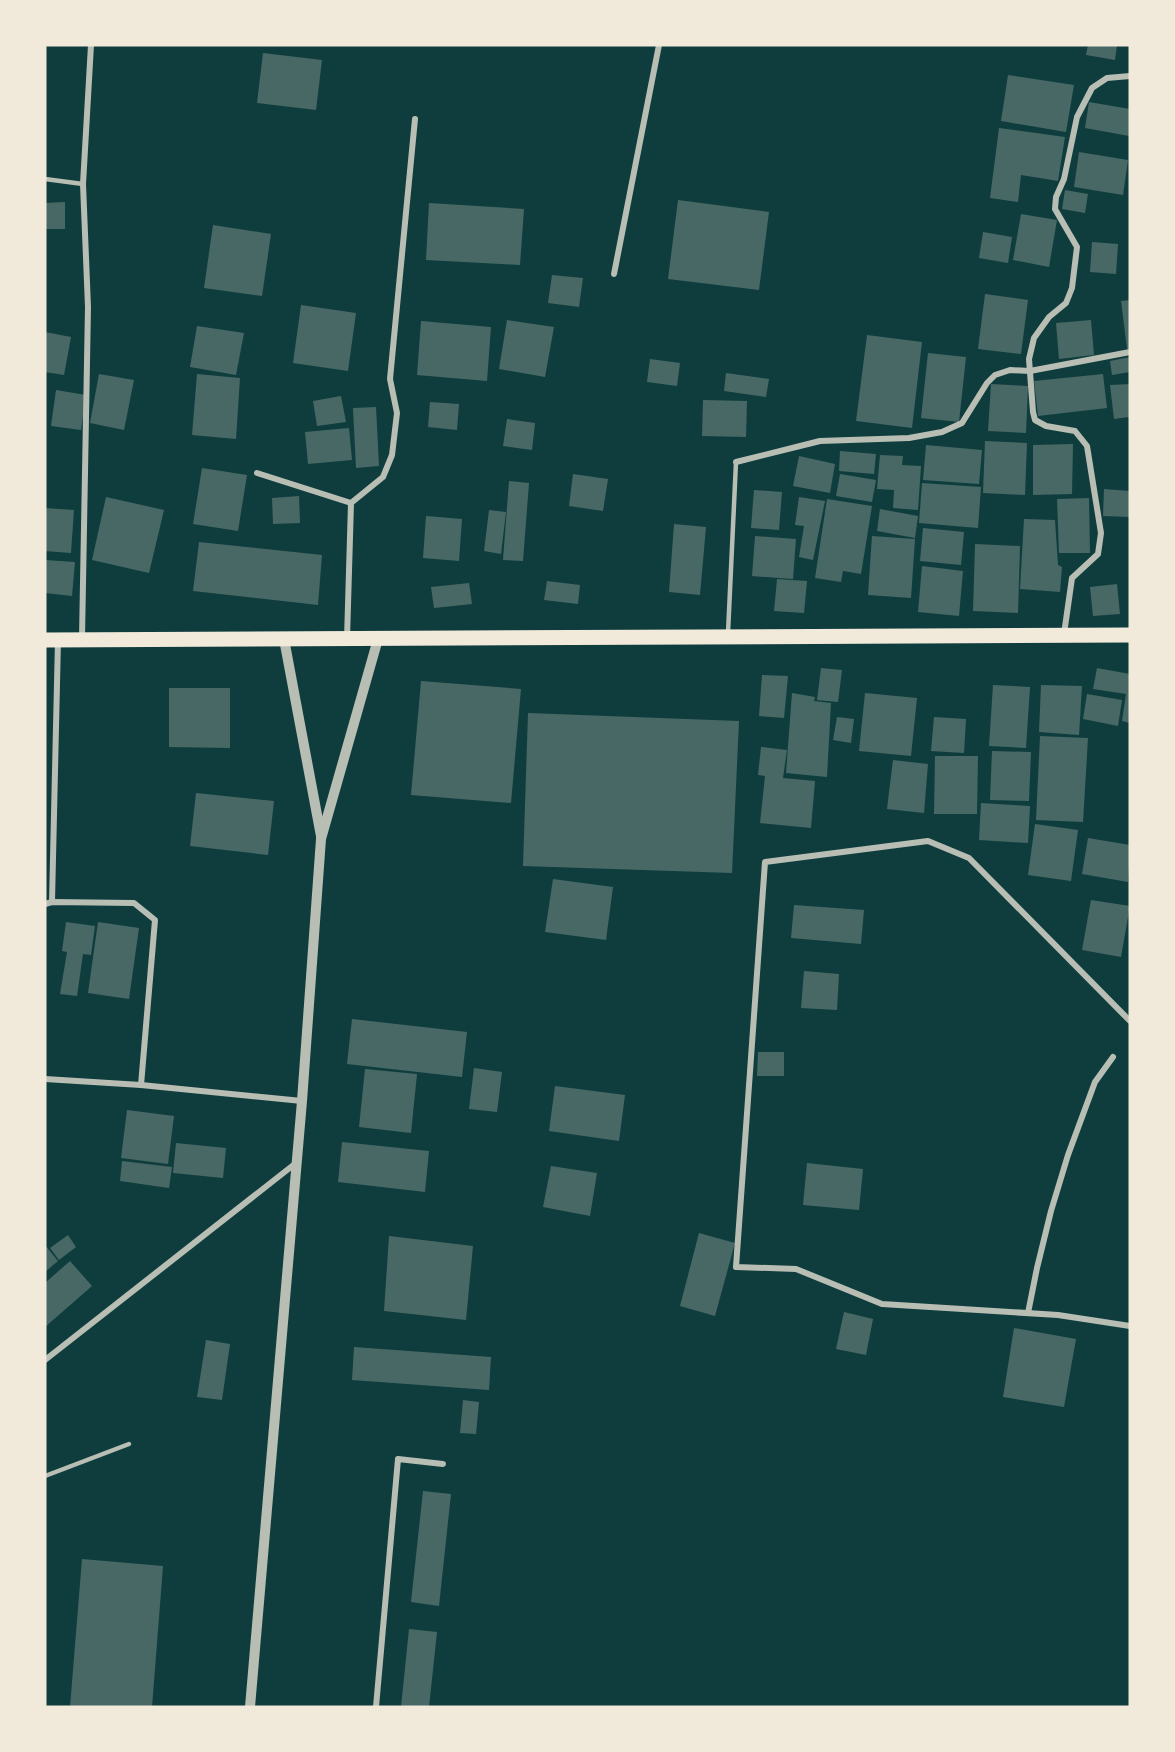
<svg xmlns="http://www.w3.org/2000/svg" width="1175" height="1752" font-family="'DejaVu Sans',sans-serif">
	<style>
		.building { fill: #486865 }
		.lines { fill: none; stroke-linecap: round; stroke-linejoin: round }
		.service { stroke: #b8beb3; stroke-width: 4.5 }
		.minor { stroke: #b8beb3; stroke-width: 6 }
		.tertiary { stroke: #b8beb3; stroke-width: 10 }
		.primary { stroke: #f1e9da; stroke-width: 15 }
	</style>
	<rect width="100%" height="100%" fill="#0f3d3e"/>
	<g class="building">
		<polygon points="1088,45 1117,45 1115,60 1086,55"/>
		<polygon points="263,53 322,60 316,110 257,103"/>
		<polygon points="1008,75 1074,85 1066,132 1001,121"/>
		<polygon points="1089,102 1130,109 1129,136 1085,128"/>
		<polygon points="999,128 1065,137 1058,181 1021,175 1018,202 990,198"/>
		<polygon points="1079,152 1128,160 1123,195 1074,187"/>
		<polygon points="1065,190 1088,194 1085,213 1062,209"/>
		<polygon points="678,200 769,212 759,290 668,279"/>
		<polygon points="65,202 65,229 45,229 45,203"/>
		<polygon points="429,203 524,209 520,265 426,260"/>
		<polygon points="1021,214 1057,220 1049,267 1013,260"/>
		<polygon points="213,225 271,234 262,296 204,288"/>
		<polygon points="983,232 1012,237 1008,263 979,258"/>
		<polygon points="1092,242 1118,244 1116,274 1090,272"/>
		<polygon points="552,275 583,278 579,307 548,303"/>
		<polygon points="985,294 1028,300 1021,354 978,349"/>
		<polygon points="1130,300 1130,349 1127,349 1121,301"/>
		<polygon points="301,305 356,313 348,371 293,363"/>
		<polygon points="507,320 554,327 545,377 499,369"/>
		<polygon points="1091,320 1094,355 1059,359 1056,323"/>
		<polygon points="421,321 491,327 487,381 417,375"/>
		<polygon points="197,326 244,333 236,375 190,367"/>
		<polygon points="45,332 71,337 64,375 45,372"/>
		<polygon points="867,335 922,342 912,428 856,421"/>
		<polygon points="928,353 966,357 959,422 921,418"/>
		<polygon points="1130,357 1130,372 1112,375 1110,361"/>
		<polygon points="650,359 680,363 677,386 647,382"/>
		<polygon points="726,373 769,379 766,397 724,391"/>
		<polygon points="99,374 134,380 124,430 90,423"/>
		<polygon points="197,374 240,378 236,439 192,435"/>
		<polygon points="1103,374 1107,408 1038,416 1034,381"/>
		<polygon points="991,384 1028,386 1026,433 988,431"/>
		<polygon points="1130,384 1129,417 1114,419 1110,385"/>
		<polygon points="56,390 86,395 81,430 51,426"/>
		<polygon points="341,396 346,422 317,426 313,401"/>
		<polygon points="703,400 747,401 746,437 702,436"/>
		<polygon points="430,402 459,404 457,430 428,427"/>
		<polygon points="376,407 379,466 356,468 353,408"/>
		<polygon points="507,419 535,423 532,450 503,446"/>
		<polygon points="349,428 352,460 308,464 305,432"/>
		<polygon points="985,441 1027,443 1025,495 983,493"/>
		<polygon points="1073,444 1072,494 1033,495 1033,445"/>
		<polygon points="926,445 982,450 979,484 923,480"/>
		<polygon points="840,451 876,454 874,474 839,471"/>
		<polygon points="880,455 903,456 902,465 921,466 918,510 893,508 894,490 877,489"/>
		<polygon points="799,456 835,464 830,493 793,486"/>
		<polygon points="202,468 247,475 238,531 193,524"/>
		<polygon points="573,474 608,479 603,511 569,506"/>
		<polygon points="840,474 876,480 872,502 836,496"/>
		<polygon points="509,481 529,483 523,561 503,560"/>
		<polygon points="922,483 981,487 978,528 919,523"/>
		<polygon points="1104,489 1130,491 1130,517 1103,516"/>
		<polygon points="754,490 782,492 779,530 751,528"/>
		<polygon points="299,496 300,523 273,524 272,498"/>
		<polygon points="106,497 164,510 149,573 92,560"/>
		<polygon points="799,497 825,501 813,560 799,557 804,526 795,525"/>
		<polygon points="1089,498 1090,553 1059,553 1057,499"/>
		<polygon points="827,499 872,506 861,574 843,571 841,582 815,578"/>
		<polygon points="45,508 74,510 71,553 45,551"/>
		<polygon points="880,509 918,516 915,538 877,531"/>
		<polygon points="489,510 506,512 501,554 484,551"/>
		<polygon points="426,516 462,519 459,561 423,558"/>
		<polygon points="1024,519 1055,520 1058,565 1062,567 1060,592 1020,589"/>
		<polygon points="674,524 706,527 700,595 669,592"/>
		<polygon points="923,528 964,532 961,565 920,561"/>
		<polygon points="755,536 796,539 793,579 752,576"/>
		<polygon points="872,536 915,539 911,598 868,595"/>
		<polygon points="199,542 322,555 318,605 193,591"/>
		<polygon points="975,544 1020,546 1018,613 973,611"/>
		<polygon points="45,560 75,562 72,596 45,593"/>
		<polygon points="922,566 963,571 959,616 918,612"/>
		<polygon points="777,579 807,581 804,613 774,611"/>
		<polygon points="547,581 580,585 578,604 544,600"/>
		<polygon points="469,583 472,604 434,608 431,587"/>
		<polygon points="1117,584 1120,614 1093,616 1090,587"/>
		<polygon points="821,668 842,670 838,702 817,700"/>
		<polygon points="1097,668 1130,674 1130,723 1122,721 1126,694 1093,689"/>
		<polygon points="762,675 788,676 784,718 759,716"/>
		<polygon points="421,681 521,689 511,803 411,795"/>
		<polygon points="993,685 1030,687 1026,748 989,746"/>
		<polygon points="1041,685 1082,686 1079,735 1039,732"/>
		<polygon points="169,688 230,688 230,748 169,747"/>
		<polygon points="792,693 815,697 814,701 831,703 827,777 786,773"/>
		<polygon points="865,693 917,698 911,756 859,751"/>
		<polygon points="1087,694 1122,700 1118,726 1083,719"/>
		<polygon points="528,713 739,721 732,873 523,866"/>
		<polygon points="837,717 854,719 851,743 833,740"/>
		<polygon points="934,717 966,719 964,753 931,751"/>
		<polygon points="1040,736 1088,738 1083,822 1036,820"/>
		<polygon points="761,747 787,750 783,778 815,781 811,828 760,823 765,776 758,775"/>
		<polygon points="992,751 1031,752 1029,801 990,800"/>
		<polygon points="935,756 978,756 977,814 934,814"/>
		<polygon points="893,760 928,764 924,813 887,809"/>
		<polygon points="196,793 274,801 268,855 190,846"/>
		<polygon points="981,803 1030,806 1028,843 979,840"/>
		<polygon points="1035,824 1078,830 1071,881 1028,875"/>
		<polygon points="1088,838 1130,845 1128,882 1082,874"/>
		<polygon points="553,879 613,887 606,940 545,932"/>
		<polygon points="1091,900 1130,906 1121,957 1082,950"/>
		<polygon points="794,905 864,910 861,944 791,938"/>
		<polygon points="66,922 95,926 91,955 83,954 77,996 60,994 67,952 62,951"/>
		<polygon points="98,922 139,928 129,999 88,993"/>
		<polygon points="804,971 839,974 837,1010 801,1008"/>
		<polygon points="352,1019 467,1032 462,1077 347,1064"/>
		<polygon points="758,1052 784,1052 784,1076 757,1076"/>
		<polygon points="474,1068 502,1072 497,1112 469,1109"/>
		<polygon points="365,1069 417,1074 411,1133 359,1127"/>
		<polygon points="555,1086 625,1095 619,1141 549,1131"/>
		<polygon points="127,1110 174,1116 168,1164 121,1158"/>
		<polygon points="342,1142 429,1151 425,1192 338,1182"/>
		<polygon points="176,1143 226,1148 223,1178 173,1173"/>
		<polygon points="122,1161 172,1167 169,1188 120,1181"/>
		<polygon points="807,1163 863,1169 859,1210 803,1205"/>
		<polygon points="551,1166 597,1173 590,1216 543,1207"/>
		<polygon points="699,1233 735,1243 715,1316 680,1306"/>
		<polygon points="68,1235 76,1247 59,1260 50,1248"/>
		<polygon points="389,1236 473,1246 466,1320 384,1311"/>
		<polygon points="45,1245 58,1261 45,1272"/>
		<polygon points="70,1261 92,1286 45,1327 45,1283"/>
		<polygon points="844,1312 873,1319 866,1355 836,1349"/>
		<polygon points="1014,1328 1076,1339 1064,1407 1003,1397"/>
		<polygon points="206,1340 230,1344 222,1400 197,1397"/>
		<polygon points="354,1347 491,1357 489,1390 352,1380"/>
		<polygon points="463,1400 479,1402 476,1434 460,1433"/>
		<polygon points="423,1491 451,1494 439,1606 411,1602"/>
		<polygon points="82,1559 163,1566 152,1707 70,1707"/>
		<polygon points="409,1629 437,1632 429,1707 401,1707"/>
	</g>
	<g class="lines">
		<g class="service">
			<polyline points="45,179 83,184"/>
			<polyline points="728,633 736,462"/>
			<polyline points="45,1476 129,1444"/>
		</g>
		<g class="minor">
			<polyline points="614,274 659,45"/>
			<polyline points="736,462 820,441 909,438 942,432 962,423 987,383 995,375 1010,370 1030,371 1130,352"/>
			<polyline points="257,473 351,503"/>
			<polyline points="1064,634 1072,578 1098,554 1101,533 1087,446 1075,431 1046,426 1035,420 1033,412 1029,359 1034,338 1049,317 1066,303 1072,288 1077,247 1055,209 1056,197 1064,179 1077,117 1092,88 1107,78 1130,76"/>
			<polyline points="82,638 88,307 83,184 91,45"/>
			<polyline points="347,639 351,503 383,477 392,455 397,413 390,379 415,119"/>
			<polyline points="52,902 58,640"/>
			<polyline points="45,904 52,902 134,903 155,920 141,1085"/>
			<polyline points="1130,1021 969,858 928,841 765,862 736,1267 796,1269 882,1304 1058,1315 1130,1326"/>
			<polyline points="45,1079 141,1085 302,1101"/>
			<polyline points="1028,1313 1037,1268 1051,1211 1068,1155 1095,1082 1113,1057"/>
			<polyline points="45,1360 296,1163"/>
			<polyline points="376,1707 398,1459 443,1464"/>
		</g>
		<g class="tertiary">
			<polyline points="284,639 321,836"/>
			<polyline points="250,1707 302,1101 321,839 378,639"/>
		</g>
		<polyline class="primary" points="45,640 1130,635"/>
	</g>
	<rect width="1175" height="1752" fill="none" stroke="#f1e9da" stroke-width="93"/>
</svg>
